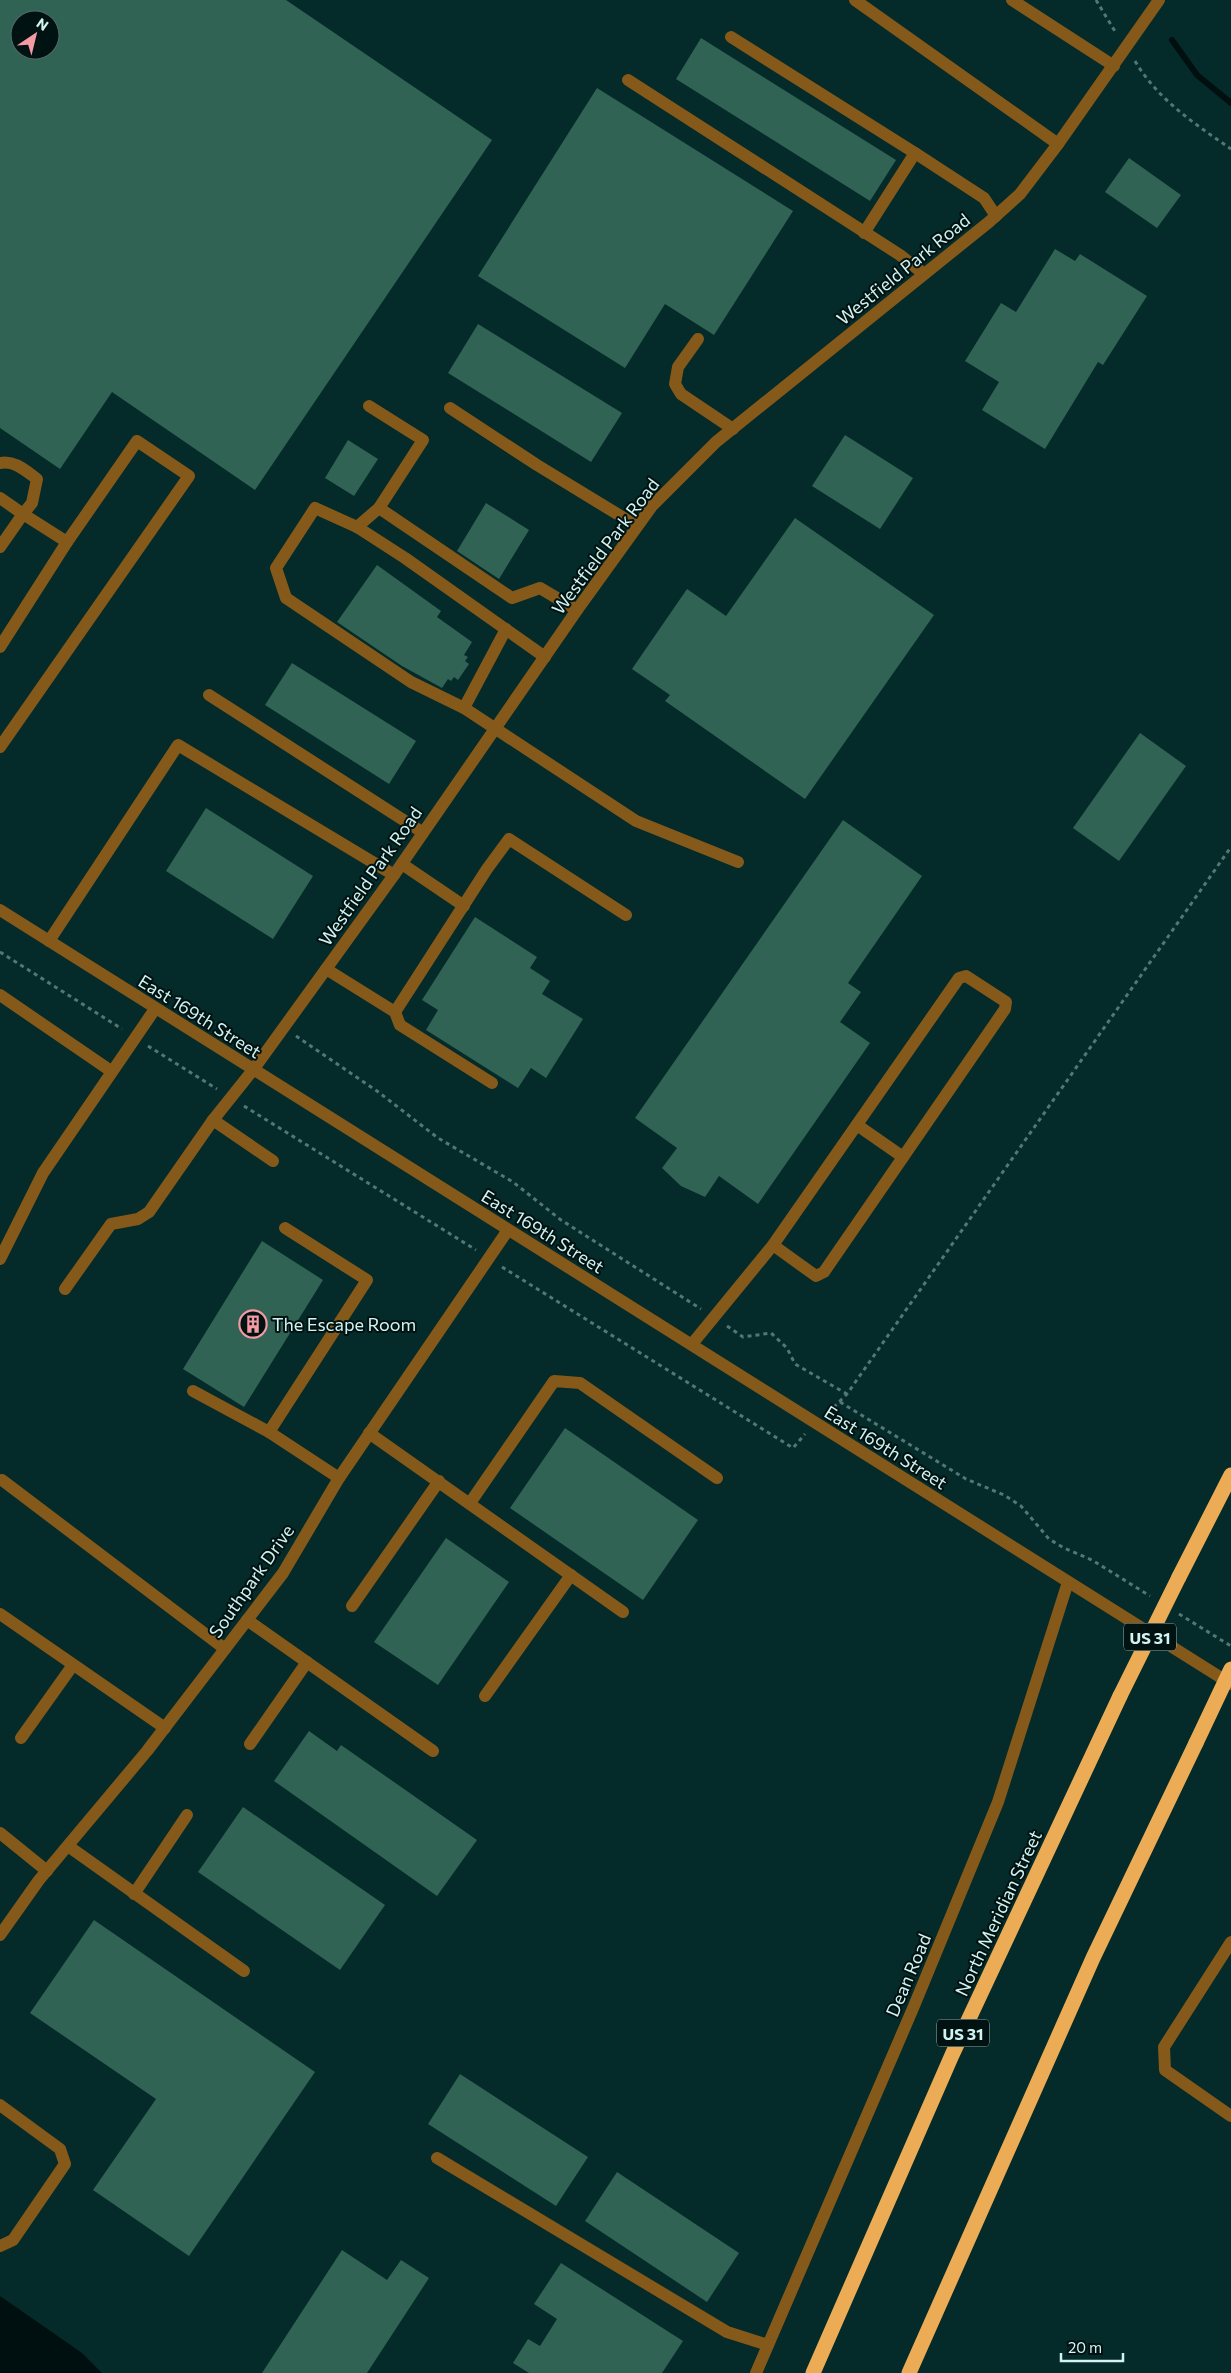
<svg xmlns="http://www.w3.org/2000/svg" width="1231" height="2373" font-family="Commissioner,sans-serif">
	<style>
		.water { fill: #001010 }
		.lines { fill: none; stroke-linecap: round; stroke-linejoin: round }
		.stream { stroke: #001010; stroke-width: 6 }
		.building { fill: #306354; fill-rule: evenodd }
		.path { stroke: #537775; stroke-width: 3; stroke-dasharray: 4 4; stroke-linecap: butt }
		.minor { stroke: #845919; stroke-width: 12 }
		.highway { stroke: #ecac56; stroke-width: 15 }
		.highway-bridge { stroke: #ecac56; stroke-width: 15 }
		.labels { text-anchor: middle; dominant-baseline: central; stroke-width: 4; stroke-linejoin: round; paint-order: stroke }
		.shield { fill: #001211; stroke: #93b0ae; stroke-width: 1 }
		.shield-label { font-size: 16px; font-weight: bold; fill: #d2f3f1 }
		.street-label { font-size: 18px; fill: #d2f3f1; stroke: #001211 }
		.poi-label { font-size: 18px; fill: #d2f3f1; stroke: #001211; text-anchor: start }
	</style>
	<rect width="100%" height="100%" fill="#042a29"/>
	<polygon class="water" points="0,2296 82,2353 102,2373 0,2373"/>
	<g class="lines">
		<polyline class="stream" points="1172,40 1197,75 1231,103"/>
	</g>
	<g class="building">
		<path d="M0,0H286L492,140L255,490L112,392L60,469L0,428ZM20,20H50V50H20Z"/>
		<polygon points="701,38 896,160 870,201 676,79"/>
		<polygon points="597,88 793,211 714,335 665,304 625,368 478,276"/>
		<polygon points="1129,158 1181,195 1157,228 1105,192"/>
		<polygon points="1055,249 1075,261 1080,254 1147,296 1103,365 1098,362 1045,449 982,410 999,382 965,361 1001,303 1016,312"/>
		<polygon points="478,324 622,413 591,462 448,373"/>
		<polygon points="845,435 913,478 880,529 812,486"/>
		<polygon points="348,440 378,459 354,496 325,478"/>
		<polygon points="486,503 529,530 499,579 457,551"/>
		<polygon points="795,518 934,615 805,799 665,701 670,695 632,669 687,589 726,616"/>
		<polygon points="377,565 441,611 437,617 472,642 464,655 468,657 465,661 469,664 458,680 454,677 451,681 448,679 442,688 402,666 337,622"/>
		<polygon points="292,663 416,741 389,784 265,705"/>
		<polygon points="1140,733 1186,766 1119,861 1073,828"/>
		<polygon points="206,808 313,876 273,939 166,871"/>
		<polygon points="843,820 922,876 848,983 861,992 840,1022 870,1043 758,1204 719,1176 705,1197 681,1186 662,1168 677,1148 635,1118"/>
		<polygon points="475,917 537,957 530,968 550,981 542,994 583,1019 546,1078 531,1068 518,1088 426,1030 438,1010 422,1000"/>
		<polygon points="262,1241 323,1280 244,1407 183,1369"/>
		<polygon points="565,1428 698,1520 643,1600 510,1508"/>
		<polygon points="446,1538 509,1582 438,1685 374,1642"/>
		<polygon points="309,1731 337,1751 341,1745 477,1840 437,1896 274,1781"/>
		<polygon points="243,1807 385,1905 340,1970 198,1872"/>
		<polygon points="94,1920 315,2072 189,2256 93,2190 156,2099 30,2013"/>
		<polygon points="460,2074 588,2157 556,2206 428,2124"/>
		<polygon points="617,2172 739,2253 707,2302 585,2221"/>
		<polygon points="342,2250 387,2280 401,2260 429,2278 367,2373 262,2373"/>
		<polygon points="561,2263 683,2341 662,2373 529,2373 513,2363 528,2339 540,2346 557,2319 534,2304"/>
	</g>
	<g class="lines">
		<g class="path">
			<polyline points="1096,0 1116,33"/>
			<path d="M1135,61C1158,100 1195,124 1231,149"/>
			<polyline points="0,952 122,1029"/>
			<polyline points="296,1036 377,1091 438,1138 513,1182 561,1220 701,1309"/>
			<polyline points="148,1046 217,1089"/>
			<polyline points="244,1106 476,1250"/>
			<polyline points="502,1267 793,1448 805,1434"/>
			<polyline points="727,1326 743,1337 771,1333 787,1348 795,1364 847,1394"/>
			<polyline points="840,1402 966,1479 1004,1495 1021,1506 1049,1539 1064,1548 1092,1560 1150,1596"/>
			<polyline points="828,1413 847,1394 1231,847"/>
			<polyline points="1179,1614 1231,1646"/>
		</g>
		<g class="minor">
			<polyline points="855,0 1058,144"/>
			<polyline points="1012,0 1114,66"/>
			<polyline points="731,37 915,153 864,233"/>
			<polyline points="628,80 900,255 924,274"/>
			<polyline points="915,153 984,198 996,216"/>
			<polyline points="698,339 678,367 675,384 681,394 733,429"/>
			<polyline points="369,406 423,440 379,508"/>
			<polyline points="450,408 537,465 637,526"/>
			<path d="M0,463C15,460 26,471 37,479L32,503L23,514L0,498"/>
			<polyline points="357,527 379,508 512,598 540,588 577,610"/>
			<polyline points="0,547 23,514 67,542 137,441 189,476 0,747"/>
			<polyline points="0,647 67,542"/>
			<polyline points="545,657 405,558 357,527 315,508 276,568 286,598 411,682 464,708 636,821 738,862"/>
			<polyline points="209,695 422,832"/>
			<polyline points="464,708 506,629"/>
			<polyline points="402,864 464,906"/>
			<polyline points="0,910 1231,1684"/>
			<polyline points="49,941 178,745 394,875"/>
			<polyline points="326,969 395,1012 400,1025 492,1083"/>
			<polyline points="0,995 111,1071"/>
			<polyline points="395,1012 487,869 509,839 626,915"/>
			<polyline points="213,1120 273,1161"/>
			<polyline points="857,1125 903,1157"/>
			<polyline points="0,1259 43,1173 155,1009"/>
			<polyline points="65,1289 111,1224 138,1219 149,1212 213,1120 253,1070 394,875 577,610 652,506 716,442 989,222 1020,194 1058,144 1159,0"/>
			<polyline points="692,1344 773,1245 959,978 966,976 1006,1002 1005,1009 824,1272 816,1276 773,1245"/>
			<polyline points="193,1391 269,1432 339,1478"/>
			<polyline points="269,1432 367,1280 285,1228"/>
			<polyline points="369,1433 623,1612"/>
			<polyline points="2,1480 225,1649"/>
			<polyline points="470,1503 554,1381 580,1383 717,1478"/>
			<polyline points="352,1606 439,1481"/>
			<polyline points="0,1614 165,1728"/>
			<polyline points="247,1620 433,1751"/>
			<polyline points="485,1696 571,1575"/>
			<polyline points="21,1738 73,1665"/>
			<polyline points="250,1744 307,1662"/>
			<polyline points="0,1833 47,1871"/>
			<polyline points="68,1846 244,1971"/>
			<polyline points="134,1894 187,1815"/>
			<polyline points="0,1935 39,1880 147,1751 283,1573 339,1478 508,1230"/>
			<polyline points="1231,1942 1164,2047 1165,2070 1231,2116"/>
			<polyline points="0,2105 60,2149 65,2164 13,2240 0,2246"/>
			<polyline points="437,2158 727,2332 768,2345"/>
			<polyline points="756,2373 914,2006 998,1802 1068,1582"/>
		</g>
		<g class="highway">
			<polyline points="1179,1577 1231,1475"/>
			<polyline points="813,2373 952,2055 1120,1696"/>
			<polyline points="909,2373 1093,1958 1196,1743"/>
		</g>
		<g class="highway-bridge">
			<polyline points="1120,1696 1179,1577"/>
			<polyline points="1196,1743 1231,1669"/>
		</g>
	</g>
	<defs>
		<g id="building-ring" transform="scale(1.4375)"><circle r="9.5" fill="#001211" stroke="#f49aa4" stroke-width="1.5"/><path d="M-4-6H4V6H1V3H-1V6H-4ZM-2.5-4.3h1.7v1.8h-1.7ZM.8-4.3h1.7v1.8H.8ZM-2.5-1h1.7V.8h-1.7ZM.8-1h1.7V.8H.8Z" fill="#f49aa4"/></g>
	</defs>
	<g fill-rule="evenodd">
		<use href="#building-ring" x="253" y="1324"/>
	</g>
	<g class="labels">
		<g class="shield">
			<rect x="1124" y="1623.5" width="52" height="27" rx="4"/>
			<rect x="937" y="2019.5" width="52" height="27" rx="4"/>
		</g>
		<g class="shield-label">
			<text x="1150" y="1637">US 31</text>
			<text x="963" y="2033">US 31</text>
		</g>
		<g class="street-label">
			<text transform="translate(903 269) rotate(-39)">Westfield Park Road</text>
			<text transform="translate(605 546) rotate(-53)">Westfield Park Road</text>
			<text transform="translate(370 876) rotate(-55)">Westfield Park Road</text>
			<text transform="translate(200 1016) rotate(32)">East 169th Street</text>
			<text transform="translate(543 1231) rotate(32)">East 169th Street</text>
			<text transform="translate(886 1447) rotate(32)">East 169th Street</text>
			<text transform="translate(251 1581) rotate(-55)">Southpark Drive</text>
			<text transform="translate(998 1913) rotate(-65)">North Meridian Street</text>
			<text transform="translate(908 1975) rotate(-67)">Dean Road</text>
		</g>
		<g class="poi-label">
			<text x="272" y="1324">The Escape Room</text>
		</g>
	</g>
	<g transform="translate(35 35) rotate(35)"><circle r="24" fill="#001211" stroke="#546c6b"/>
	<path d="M0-4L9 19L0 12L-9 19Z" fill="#f49aa4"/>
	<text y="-8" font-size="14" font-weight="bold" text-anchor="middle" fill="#d2f3f1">N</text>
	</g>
	<path d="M1061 2353v8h62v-8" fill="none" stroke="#d2f3f1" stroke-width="2.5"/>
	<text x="1068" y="2353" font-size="15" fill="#d2f3f1" stroke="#001211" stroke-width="4" paint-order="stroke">20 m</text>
</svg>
